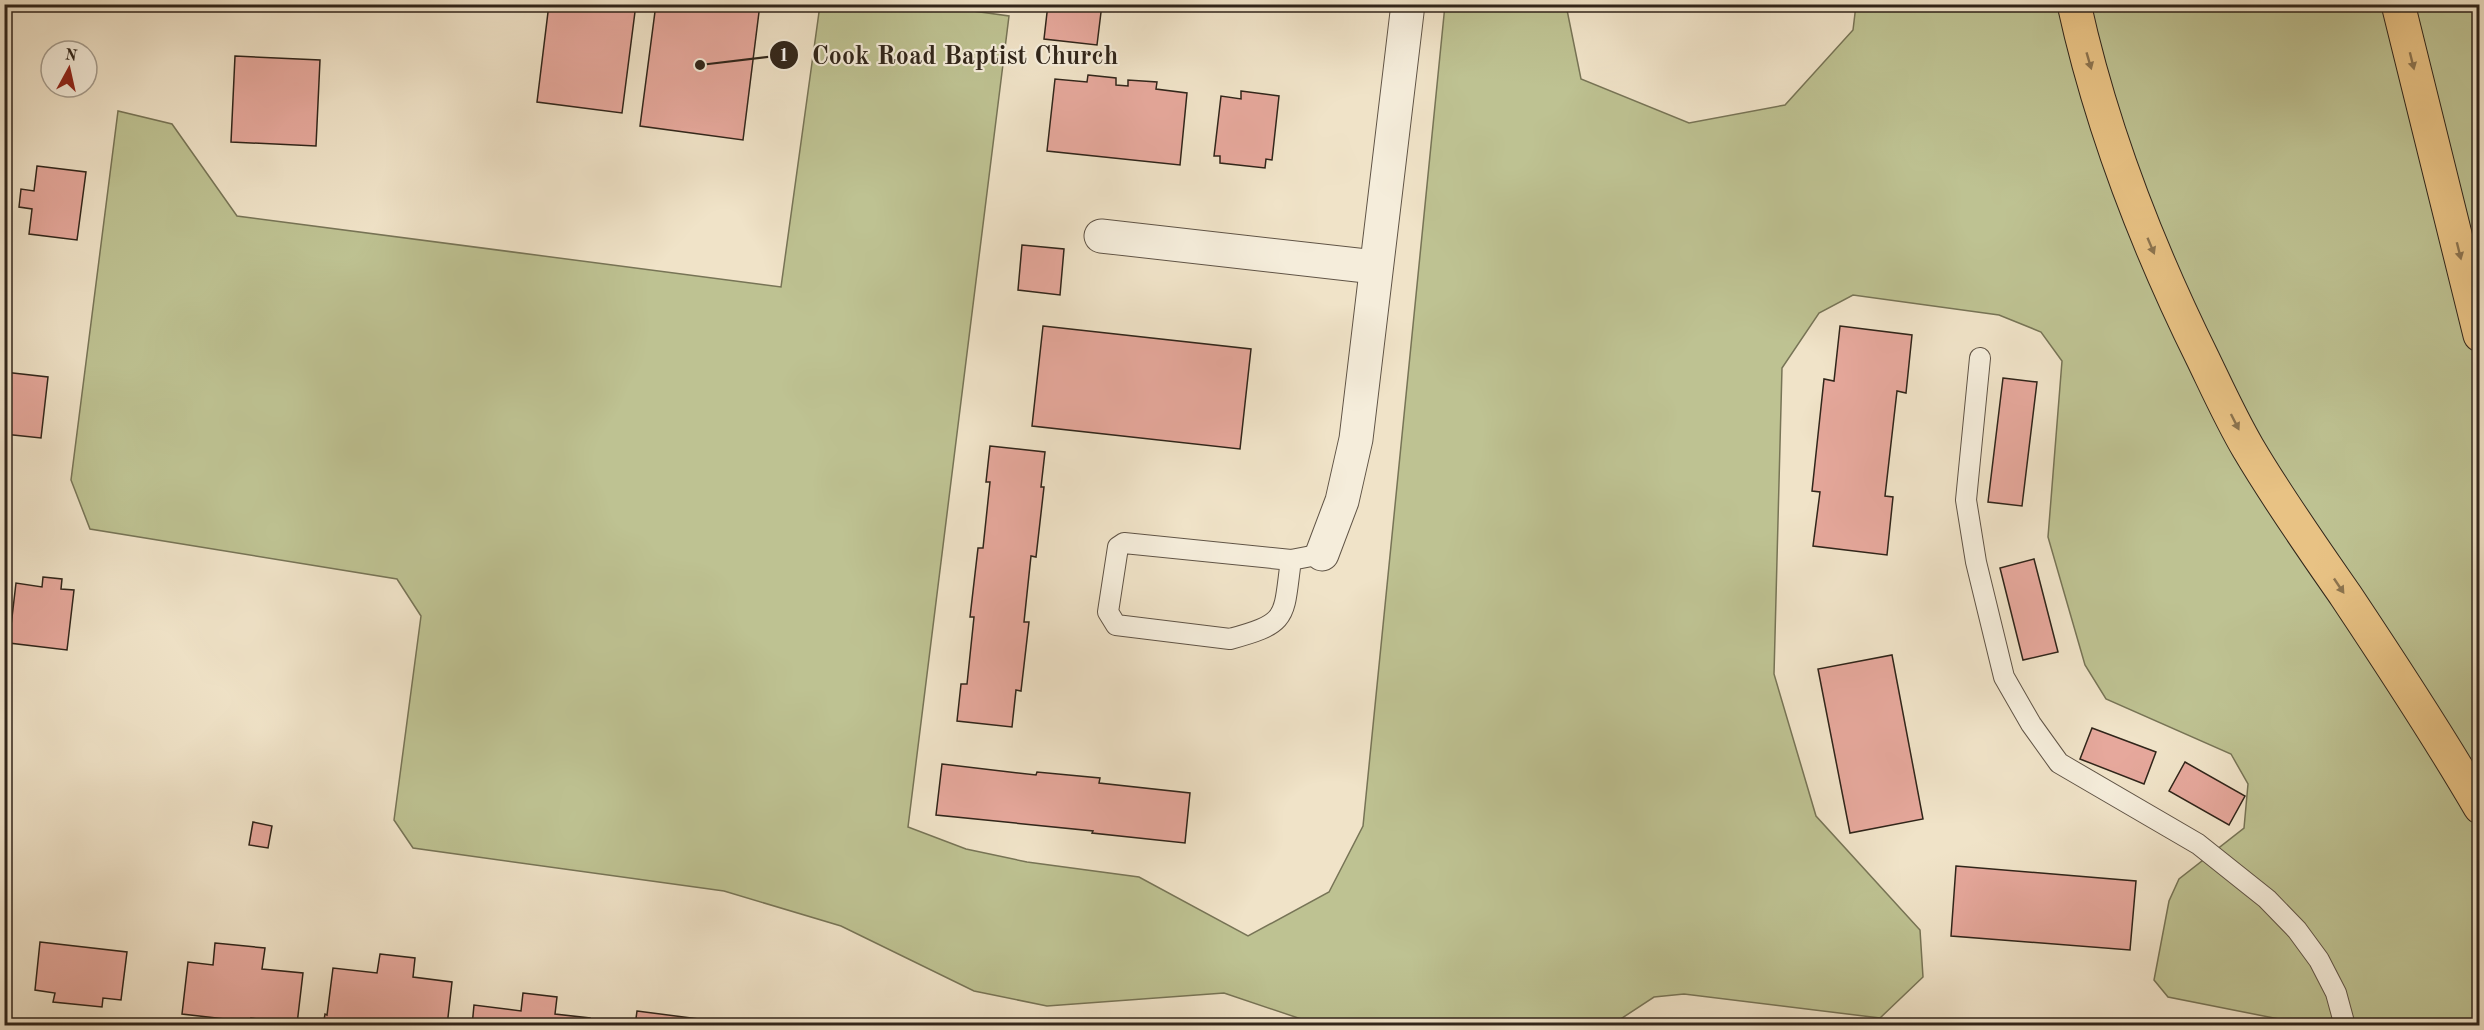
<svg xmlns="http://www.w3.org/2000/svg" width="2484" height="1030" font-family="'Old Standard TT',serif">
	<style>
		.green { fill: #bec292; stroke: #777456; stroke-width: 1.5 }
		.building { fill: #e6a89c; stroke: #30251a; stroke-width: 1.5 }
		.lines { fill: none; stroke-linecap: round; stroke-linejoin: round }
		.lane-casing { stroke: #605446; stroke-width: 22 }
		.street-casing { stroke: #605446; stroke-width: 35 }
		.highway-casing { stroke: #30251a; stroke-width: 35 }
		.lane { stroke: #f5eddb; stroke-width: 20 }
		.street { stroke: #f5eddb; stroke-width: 33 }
		.highway { stroke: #e8c284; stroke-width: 33 }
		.oneway { fill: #8c744f }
		.leader { fill: none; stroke: #30251a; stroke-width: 2 }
		.callout-dot { fill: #30251a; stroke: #f5eddb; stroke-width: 2 }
		.mark-label { font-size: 18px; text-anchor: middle; font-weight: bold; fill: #fff }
		.callout-label { font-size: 26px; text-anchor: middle; font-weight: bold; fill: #30251a; stroke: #f5eddb; stroke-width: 4.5; stroke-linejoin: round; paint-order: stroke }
	</style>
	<rect width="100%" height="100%" fill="#f0e3c8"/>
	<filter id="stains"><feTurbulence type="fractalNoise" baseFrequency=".00333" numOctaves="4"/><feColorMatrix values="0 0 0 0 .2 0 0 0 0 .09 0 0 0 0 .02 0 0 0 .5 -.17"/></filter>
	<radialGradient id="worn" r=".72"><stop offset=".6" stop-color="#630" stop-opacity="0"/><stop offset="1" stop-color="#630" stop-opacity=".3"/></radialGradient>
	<polygon class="green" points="922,4 1009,16 908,827 966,849 1027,862 1139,877 1248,936 1329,892 1363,826 1445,5 1566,5 1581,79 1689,123 1785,105 1853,30 1856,5 2479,5 2479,1025 2309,1025 2168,997 2154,980 2169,901 2179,879 2244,828 2248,784 2231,754 2106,699 2085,665 2048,537 2062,361 2041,332 1999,315 1853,295 1819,313 1782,368 1774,674 1816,816 1920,930 1923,977 1880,1018 1684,994 1654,997 1610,1026 1319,1025 1224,993 1047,1006 974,991 841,926 724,891 413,848 394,820 421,616 397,579 90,529 71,480 118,111 172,124 237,216 781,287 820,5"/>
	<g class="building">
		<polygon points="549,4 636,4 622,113 537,102"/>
		<polygon points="656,4 760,4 743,140 640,126"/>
		<polygon points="1048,4 1102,4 1097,45 1044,39"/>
		<polygon points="1692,4 1734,4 1734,10"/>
		<polygon points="235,56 320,60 316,146 231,142"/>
		<polygon points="1088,75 1116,78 1116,85 1128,86 1128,80 1157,82 1156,89 1187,93 1180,165 1047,151 1055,79 1087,82"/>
		<polygon points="1241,91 1279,96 1272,160 1266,159 1265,168 1220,163 1220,156 1214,156 1221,96 1241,99"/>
		<polygon points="37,166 86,172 77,240 29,234 32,209 19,207 21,189 34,191"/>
		<polygon points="1022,245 1064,249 1060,295 1018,290"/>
		<polygon points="1043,326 1251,349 1240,449 1032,426"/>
		<polygon points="1840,326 1912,335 1906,393 1897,391 1885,496 1893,497 1887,555 1813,546 1820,492 1812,491 1824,379 1834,381"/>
		<polygon points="4,372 48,377 41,438 4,434"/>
		<polygon points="2003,378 2037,382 2022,506 1988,502"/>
		<polygon points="990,446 1045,452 1041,487 1044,487 1036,557 1031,556 1024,622 1029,622 1021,691 1016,690 1012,727 957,721 961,684 967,684 974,617 970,617 978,548 983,548 990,482 986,482"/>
		<polygon points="2034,559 2058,652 2023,660 2000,568"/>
		<polygon points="43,577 62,579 61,589 74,590 67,650 9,643 16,583 42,587"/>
		<polygon points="1892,655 1923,819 1850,833 1818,669"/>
		<polygon points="2092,728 2156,752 2144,784 2080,759"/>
		<polygon points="2185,762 2245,796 2229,825 2169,791"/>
		<polygon points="942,764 1036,775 1037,772 1100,778 1099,783 1190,793 1185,843 1092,833 1093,831 936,815"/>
		<polygon points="253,822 272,826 268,848 249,845"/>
		<polygon points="1956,866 2136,881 2130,950 1951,936"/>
		<polygon points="40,942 127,952 121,1000 103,998 102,1007 53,1002 55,993 35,990"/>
		<polygon points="215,943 265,948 262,969 303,973 297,1024 251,1018 251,1022 182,1014 188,962 213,965"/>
		<polygon points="380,954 415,958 413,977 452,982 447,1026 367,1023 367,1026 323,1026 325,1014 327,1015 333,968 377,973"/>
		<polygon points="523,993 557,997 555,1014 590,1018 589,1026 472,1026 474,1005 521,1011"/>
		<polygon points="637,1011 730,1023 730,1026 635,1026"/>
	</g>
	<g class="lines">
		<g class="lane-casing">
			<g id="lane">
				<polyline points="1980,358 1966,500 1976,562 2004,677 2031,724 2059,763 2198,844 2267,899 2297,930 2319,960 2336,993 2345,1026"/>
				<path d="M1291,560C1283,617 1290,623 1230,639L1116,625L1108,612L1118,547L1124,543L1291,560L1322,554"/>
			</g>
		</g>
		<g class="street-casing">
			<g id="street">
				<polyline points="1101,236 1375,267"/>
				<polyline points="1322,554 1342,501 1356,439 1408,4"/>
			</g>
		</g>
		<g class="highway-casing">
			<g id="highway">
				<path d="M2074,4C2101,127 2147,246 2203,359C2217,388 2231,419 2248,448C2278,499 2312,547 2346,596C2392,665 2438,735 2480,807"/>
				<polyline points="2398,4 2480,335"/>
			</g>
		</g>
		<use href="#lane" class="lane"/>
		<use href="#street" class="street"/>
		<use href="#highway" class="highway"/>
	</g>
	<defs><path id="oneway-solid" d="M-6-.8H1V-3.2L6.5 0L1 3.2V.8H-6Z" transform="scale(1.5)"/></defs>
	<g class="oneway">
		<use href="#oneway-solid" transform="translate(2089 61) rotate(74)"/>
		<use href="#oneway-solid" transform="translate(2412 61) rotate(76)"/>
		<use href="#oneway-solid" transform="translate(2151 246) rotate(67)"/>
		<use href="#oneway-solid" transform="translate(2459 251) rotate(76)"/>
		<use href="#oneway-solid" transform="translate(2235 422) rotate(63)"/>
		<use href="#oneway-solid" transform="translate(2339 586) rotate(56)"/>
	</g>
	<path class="leader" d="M700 65L784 55"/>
	<g class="callout-dot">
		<circle cx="700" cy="65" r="6"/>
		<circle cx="784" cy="55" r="15"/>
	</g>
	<g class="mark-label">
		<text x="784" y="61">1</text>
	</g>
	<g class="callout-label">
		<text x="965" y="64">Cook Road Baptist Church</text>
	</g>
	<rect width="2484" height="1030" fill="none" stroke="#f0e3c8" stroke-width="24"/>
	<rect x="6" y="6" width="2472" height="1018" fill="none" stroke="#30251a" stroke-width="3"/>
	<rect x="12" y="12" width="2460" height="1006" fill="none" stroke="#30251a" stroke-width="1.5"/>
	<g transform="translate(69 69) rotate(8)"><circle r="28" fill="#f5eddb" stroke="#a69d8e" stroke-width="1.5"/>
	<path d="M0-4.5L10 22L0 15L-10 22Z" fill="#8f2418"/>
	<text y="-9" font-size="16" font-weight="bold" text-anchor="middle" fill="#30251a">N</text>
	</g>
	<rect width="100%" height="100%" filter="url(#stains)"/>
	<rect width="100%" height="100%" fill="url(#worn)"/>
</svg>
